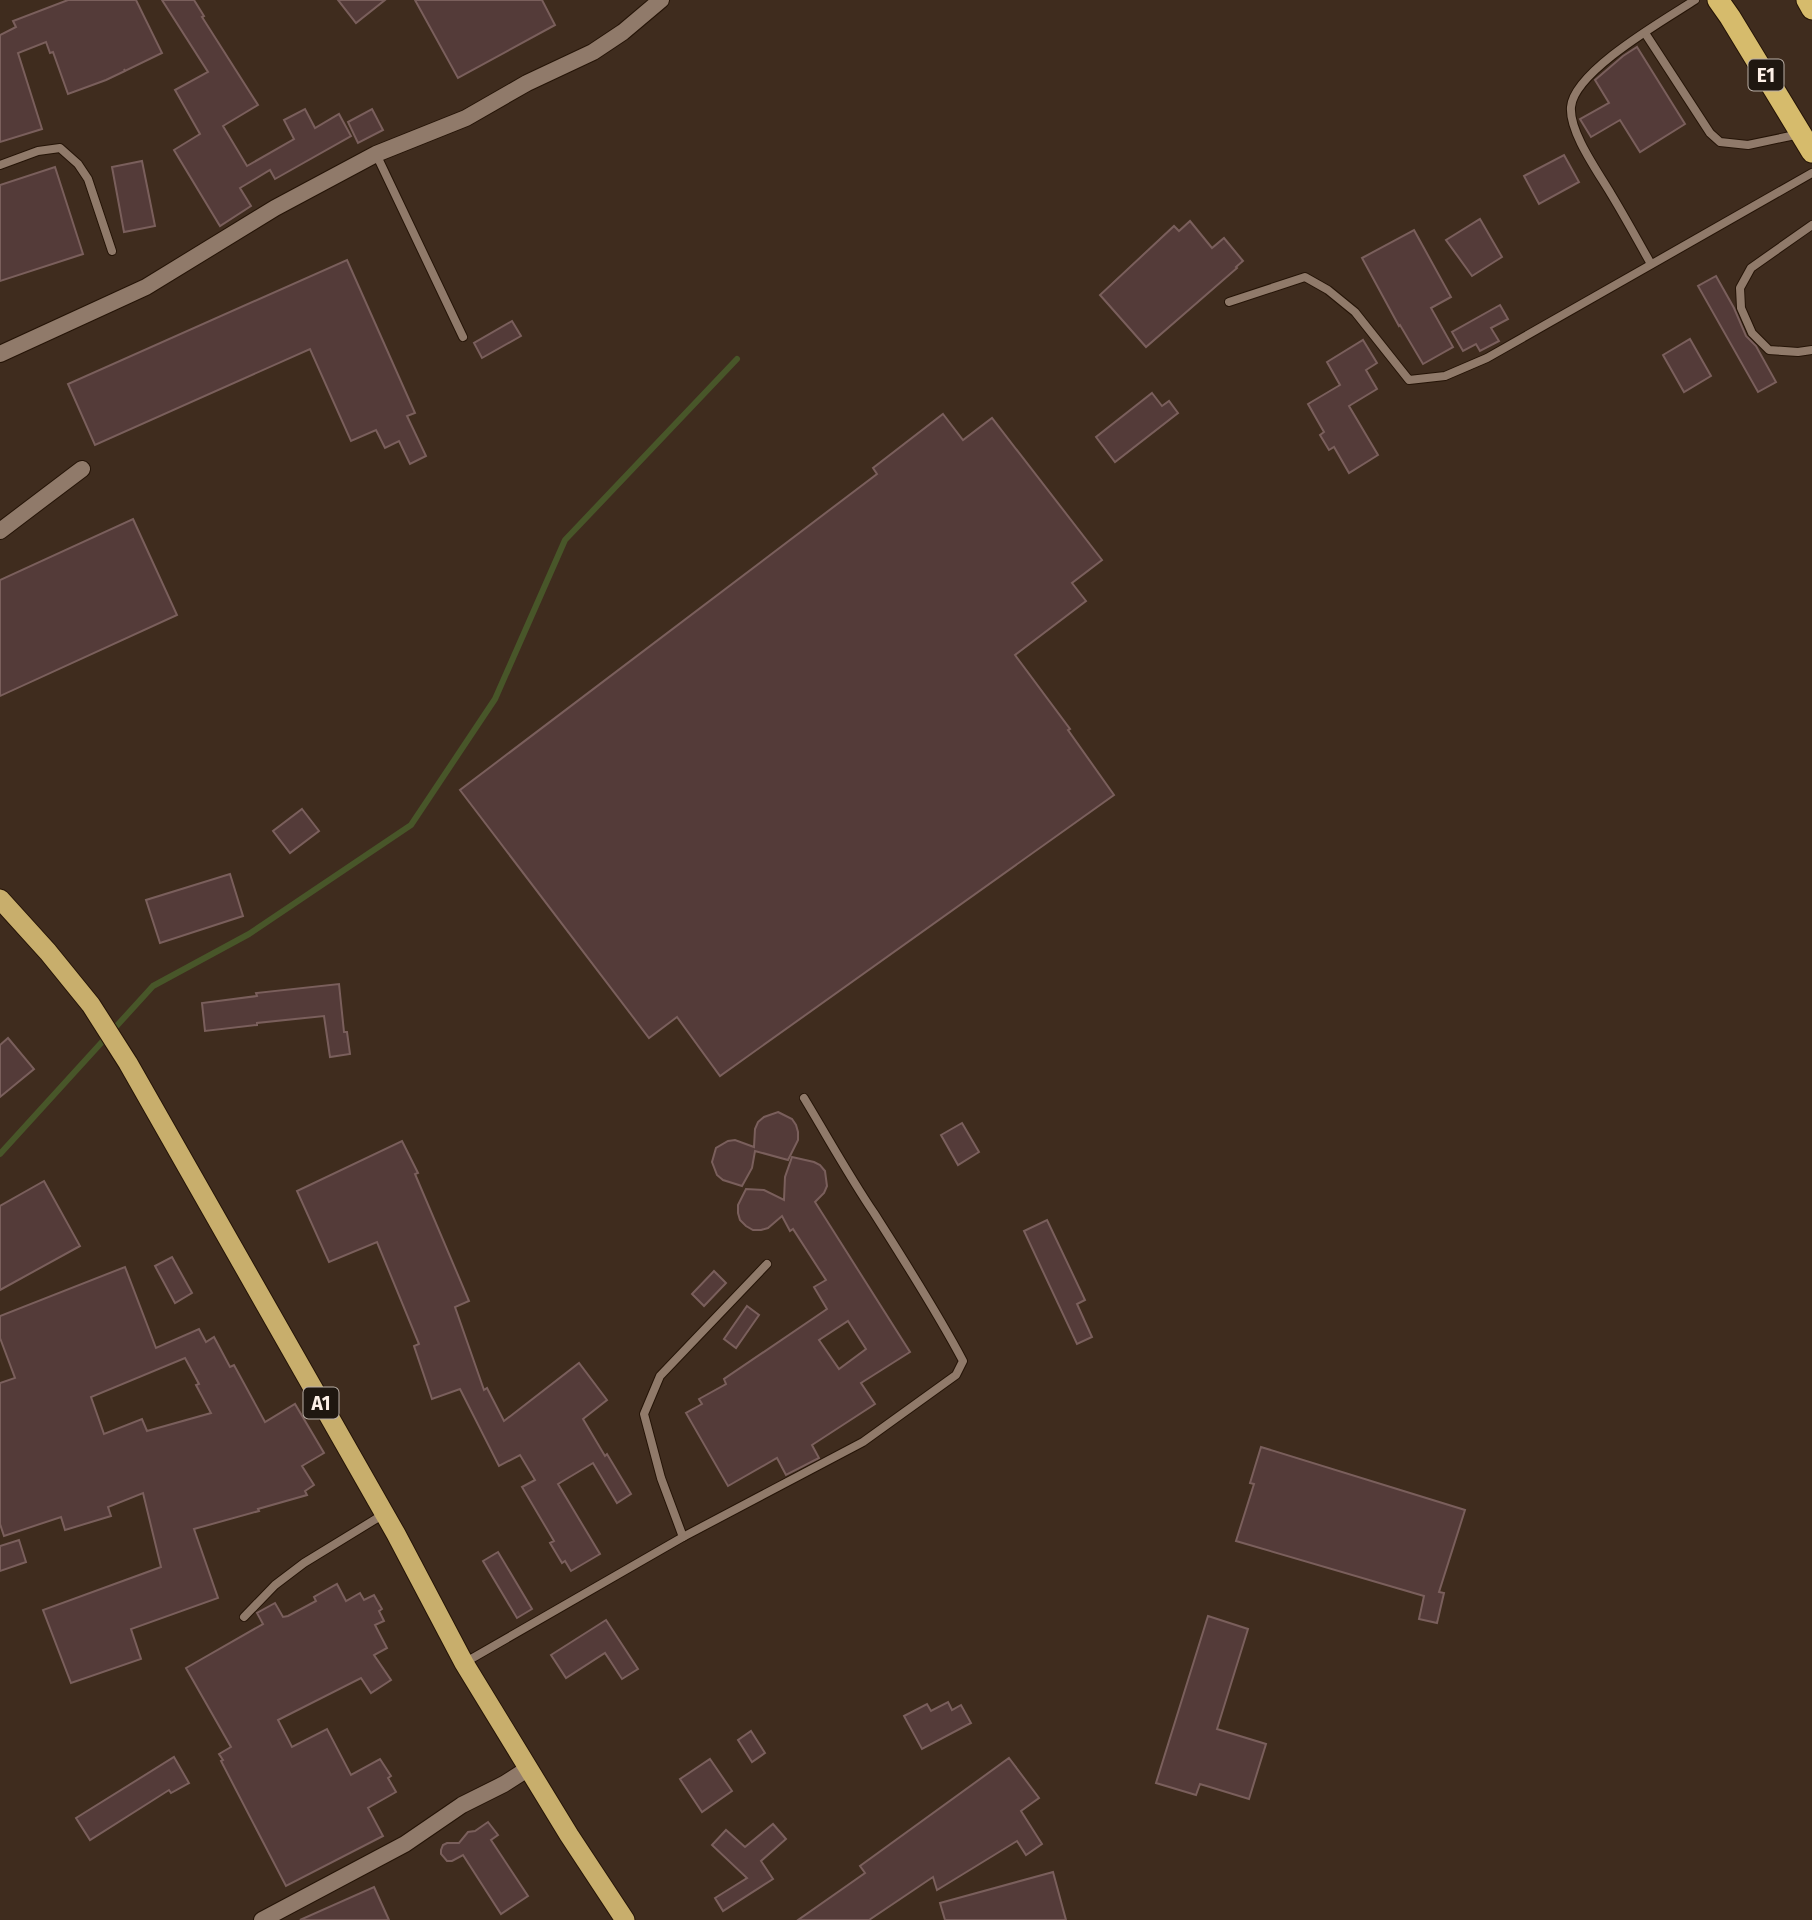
<svg xmlns="http://www.w3.org/2000/svg" width="1812" height="1920" font-family="'Fira Sans',sans-serif">
	<style>
		.lines { fill: none; stroke-linecap: round; stroke-linejoin: round }
		.stream { stroke: #485629; stroke-width: 6 }
		.building { fill: #543b39; stroke: #7a5f5c; stroke-width: 2; fill-rule: evenodd }
		.service-casing { stroke: #251407; stroke-width: 10 }
		.minor-casing { stroke: #251407; stroke-width: 18 }
		.trunk-casing { stroke: #251407; stroke-width: 21 }
		.motorway-casing { stroke: #251407; stroke-width: 23 }
		.service { stroke: #907a6a; stroke-width: 8 }
		.minor { stroke: #907a6a; stroke-width: 16 }
		.trunk { stroke: #c8ae6c; stroke-width: 19 }
		.motorway { stroke: #d6bb6c; stroke-width: 21 }
		.labels { text-anchor: middle; dominant-baseline: central; stroke-width: 7; stroke-linejoin: round; paint-order: stroke }
		.shield { fill: #1f1710; stroke: #baafa6; stroke-width: 2 }
		.shield-label { font-size: 19px; font-weight: bold; fill: #fdf0e7 }
	</style>
	<rect width="100%" height="100%" fill="#3f2c1e"/>
	<g class="lines">
		<polyline class="stream" points="0,1154 153,986 249,934 411,825 495,699 565,540 737,359"/>
	</g>
	<g class="building">
		<polygon points="68,0 136,0 162,53 125,71 124,69 125,71 106,80 68,94 53,52 50,53 46,42 18,53 42,129 0,142 0,35 16,27 13,21"/>
		<polygon points="162,0 194,0 204,16 202,17 258,105 223,126 247,166 294,139 284,120 305,109 315,128 339,114 351,136 275,179 270,170 240,188 251,206 220,226 174,150 200,134 175,90 208,72"/>
		<polygon points="338,0 385,0 356,23"/>
		<polygon points="415,0 542,0 555,25 458,78"/>
		<polygon points="1637,47 1685,124 1640,152 1620,120 1591,137 1580,119 1609,103 1595,80 1623,56"/>
		<polygon points="372,109 383,130 358,143 348,122"/>
		<polygon points="1564,155 1579,182 1539,204 1524,176"/>
		<polygon points="142,161 155,226 124,232 112,167"/>
		<polygon points="55,167 83,254 0,281 0,185"/>
		<polygon points="1480,219 1502,257 1472,276 1446,240"/>
		<polygon points="1190,221 1212,248 1224,238 1243,261 1236,267 1237,268 1146,347 1100,295 1174,226 1179,231"/>
		<polygon points="1414,230 1451,297 1431,308 1453,347 1423,364 1400,325 1399,326 1362,258"/>
		<polygon points="347,260 415,413 407,416 426,456 410,464 399,441 385,448 376,430 351,441 310,349 95,445 68,384"/>
		<polygon points="1716,276 1734,308 1746,336 1756,346 1776,382 1758,392 1698,286"/>
		<polygon points="1500,305 1508,319 1491,328 1499,341 1480,351 1476,344 1463,351 1452,332"/>
		<polygon points="512,321 521,336 482,358 474,343"/>
		<polygon points="1690,339 1711,376 1684,392 1663,355"/>
		<polygon points="1363,340 1377,363 1366,370 1377,389 1349,406 1378,455 1349,473 1334,447 1329,450 1320,435 1324,432 1308,404 1340,385 1327,362"/>
		<polygon points="1152,393 1162,406 1169,401 1178,413 1115,462 1096,437"/>
		<polygon points="943,414 963,440 992,418 1102,560 1072,583 1086,601 1015,655 1070,729 1068,730 1114,795 720,1076 677,1017 649,1038 460,790 877,474 873,468"/>
		<polygon points="133,519 177,615 0,696 0,580"/>
		<polygon points="302,809 319,831 290,853 273,831"/>
		<polygon points="230,874 243,916 160,943 146,900"/>
		<polygon points="339,984 344,1032 347,1032 350,1054 330,1057 324,1016 257,1023 257,1025 205,1031 202,1003 257,996 256,993"/>
		<polygon points="8,1038 34,1069 0,1097 0,1045"/>
		<polygon points="778,1112 792,1119 796,1125 798,1132 798,1140 788,1160 755,1151 752,1168 742,1186 723,1180 717,1175 712,1162 716,1148 728,1141 735,1140 754,1147 755,1129 758,1122 764,1117"/>
		<polygon points="962,1123 979,1152 958,1165 941,1135"/>
		<polygon points="402,1141 418,1173 415,1174 469,1301 455,1307 484,1390 487,1388 504,1421 579,1363 607,1400 583,1419 605,1456 607,1454 631,1494 617,1503 593,1463 558,1484 600,1554 571,1571 565,1561 562,1563 550,1543 554,1541 522,1487 535,1480 520,1455 499,1466 460,1389 432,1399 414,1346 419,1344 377,1242 329,1262 297,1191"/>
		<path d="M792,1157L814,1162L820,1165L825,1171L827,1186L824,1193L815,1202L910,1352L861,1383L875,1404L812,1445L819,1458L786,1475L777,1458L728,1486L686,1413L702,1404L699,1399L726,1384L724,1379L827,1309L814,1287L826,1280L793,1229L790,1231L782,1216L768,1228L761,1230H753L746,1226L740,1220L738,1213V1205L746,1189L764,1190L784,1200L785,1177ZM848,1321L866,1349L839,1369L819,1340Z"/>
		<polygon points="44,1181 80,1246 0,1290 0,1206"/>
		<polygon points="1047,1220 1085,1300 1077,1304 1092,1337 1077,1344 1024,1231"/>
		<polygon points="172,1257 192,1293 175,1303 155,1266"/>
		<path d="M125,1267L156,1348L199,1329L206,1342L214,1337L230,1367L234,1365L265,1422L295,1404L324,1453L302,1466L314,1485L305,1491L307,1495L258,1509L259,1511L194,1529L218,1598L131,1629L141,1659L71,1683L43,1610L161,1567L143,1493L108,1507L111,1516L65,1530L61,1517L4,1536L0,1524V1383L15,1378L0,1338V1316ZM185,1358L199,1384L196,1385L211,1413L147,1431L142,1419L104,1434L91,1397Z"/>
		<polygon points="714,1271 726,1283 704,1306 692,1294"/>
		<polygon points="747,1306 759,1315 736,1348 724,1339"/>
		<polygon points="1261,1447 1465,1510 1439,1592 1444,1593 1437,1623 1419,1619 1424,1596 1236,1541 1254,1484 1250,1483"/>
		<polygon points="19,1540 26,1562 0,1571 0,1546"/>
		<polygon points="498,1552 532,1609 517,1618 483,1561"/>
		<polygon points="337,1584 346,1601 360,1593 364,1600 374,1595 382,1609 379,1611 384,1621 375,1625 387,1648 374,1655 391,1680 371,1693 361,1678 278,1720 292,1747 327,1729 351,1775 380,1759 391,1776 388,1778 396,1792 368,1808 383,1836 286,1886 221,1761 223,1760 219,1754 231,1747 186,1668 263,1624 257,1613 275,1603 283,1617 288,1616 316,1601 314,1597"/>
		<polygon points="1208,1616 1248,1629 1217,1729 1266,1744 1249,1799 1200,1784 1196,1795 1156,1783"/>
		<polygon points="606,1620 638,1669 622,1679 605,1653 566,1678 551,1655"/>
		<polygon points="948,1702 952,1710 961,1705 971,1723 922,1749 904,1716 927,1704 931,1711"/>
		<polygon points="751,1731 765,1753 752,1762 738,1740"/>
		<polygon points="174,1757 189,1783 171,1793 169,1790 90,1840 76,1818"/>
		<polygon points="1009,1758 1039,1798 1021,1811 1042,1844 1026,1855 1017,1841 937,1890 933,1877 869,1920 798,1920 865,1873 860,1866"/>
		<polygon points="710,1759 732,1791 702,1812 680,1779"/>
		<polygon points="488,1822 498,1835 491,1840 528,1896 501,1914 463,1855 452,1861 447,1861 441,1854 441,1850 443,1845 447,1843 459,1843 468,1832 475,1831"/>
		<polygon points="773,1824 786,1839 761,1861 773,1879 723,1911 715,1898 747,1878 712,1845 726,1830 745,1847"/>
		<polygon points="1053,1872 1066,1920 945,1920 940,1903"/>
		<polygon points="374,1887 389,1920 300,1920"/>
	</g>
	<g class="lines">
		<g class="service-casing">
			<g id="service">
				<polyline points="1645,33 1710,133 1720,142 1748,145 1800,134"/>
				<polyline points="376,154 463,337"/>
				<polyline points="0,165 38,151 60,148 78,164 88,179 112,251"/>
				<polyline points="1812,225 1751,268 1740,288 1741,308 1752,333 1769,350 1798,352 1812,350"/>
				<path d="M1651,264C1638,241 1625,217 1611,194C1598,172 1569,132 1571,107C1574,71 1666,19 1695,0"/>
				<polyline points="1229,302 1305,277 1328,290 1355,312 1409,380 1445,376 1487,358 1812,173"/>
				<polyline points="683,1537 661,1478 644,1414 660,1376 767,1264"/>
				<polyline points="244,1617 275,1585 304,1563 384,1514"/>
				<path d="M464,1663L683,1537L863,1442L956,1375L963,1361C936,1310 905,1262 874,1213C849,1176 827,1136 804,1098"/>
			</g>
		</g>
		<g class="minor-casing">
			<g id="minor">
				<polyline points="0,354 146,287 275,208 376,154 466,118 527,83 593,52 623,32 661,0"/>
				<polyline points="0,531 82,469"/>
				<polyline points="262,1920 405,1844 462,1805 504,1784 529,1768"/>
			</g>
		</g>
		<g class="trunk-casing">
			<polyline id="trunk" points="0,899 48,952 91,1005 128,1063 396,1534 464,1663 569,1835 625,1920"/>
		</g>
		<g class="motorway-casing">
			<g id="motorway">
				<polyline points="1718,0 1730,17 1812,152"/>
				<polyline points="1807,0 1812,9"/>
			</g>
		</g>
		<use href="#service" class="service"/>
		<use href="#minor" class="minor"/>
		<use href="#trunk" class="trunk"/>
		<use href="#motorway" class="motorway"/>
	</g>
	<g class="labels">
		<g class="shield">
			<rect x="1748.5" y="59.5" width="35" height="31" rx="5"/>
			<rect x="303.5" y="1387.5" width="35" height="31" rx="5"/>
		</g>
		<g class="shield-label">
			<text x="1766" y="75">E1</text>
			<text x="321" y="1403">A1</text>
		</g>
	</g>
</svg>
